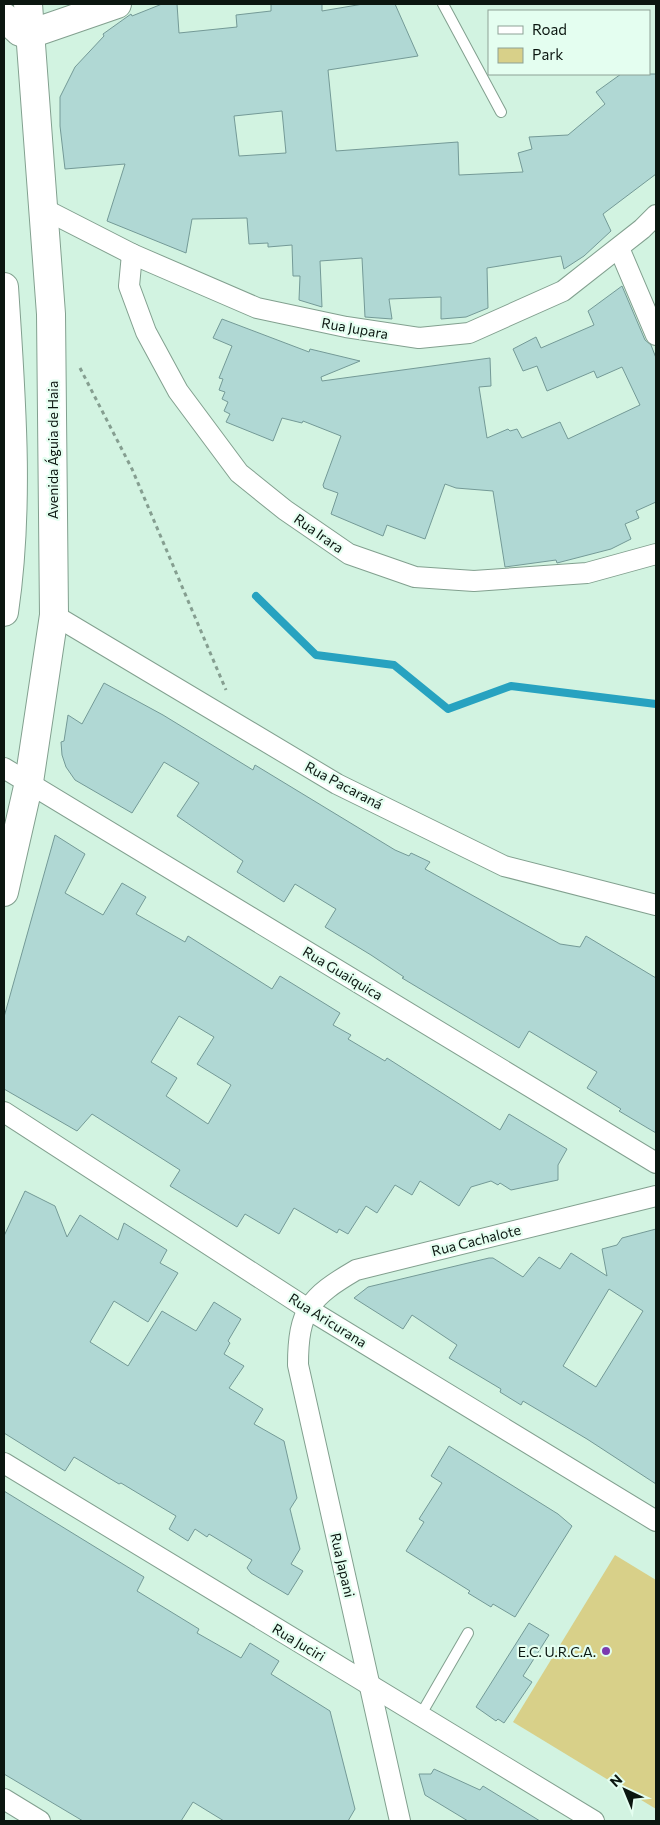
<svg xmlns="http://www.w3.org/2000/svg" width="660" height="1825" font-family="Commissioner,sans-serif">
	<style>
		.green { fill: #d8d089 }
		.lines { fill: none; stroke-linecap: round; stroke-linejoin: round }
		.stream { stroke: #27a2c0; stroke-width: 8 }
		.building { fill: #b0d8d4; stroke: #749a97; fill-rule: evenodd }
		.service-casing { stroke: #82a08f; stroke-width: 12 }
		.minor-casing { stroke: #82a08f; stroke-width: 22 }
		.secondary-casing { stroke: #82a08f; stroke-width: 30 }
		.path { stroke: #859e90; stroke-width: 3; stroke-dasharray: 4 4; stroke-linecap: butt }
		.service { stroke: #fff; stroke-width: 10 }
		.minor { stroke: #fff; stroke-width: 20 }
		.secondary { stroke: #fff; stroke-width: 28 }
		.poi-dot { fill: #7b3aaf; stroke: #e4fef0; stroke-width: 2 }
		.labels { text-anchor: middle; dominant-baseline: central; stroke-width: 4.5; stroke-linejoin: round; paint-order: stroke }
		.street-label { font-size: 14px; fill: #0b1610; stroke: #e4fef0 }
		.poi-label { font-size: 14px; fill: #0b1610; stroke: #e4fef0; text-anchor: end }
	</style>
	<rect width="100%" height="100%" fill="#d2f3e1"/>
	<polygon class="green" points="615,1555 656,1580 656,1809 513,1722"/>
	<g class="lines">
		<polyline class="stream" points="256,596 316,655 394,665 448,709 511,686 656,704"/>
	</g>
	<g class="building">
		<path d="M162,4H177L179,33L237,27L236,15L271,11V4H322V11L363,4H395L418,56L328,70L336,151L458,142L459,175L523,172L518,153L532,149L529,137L568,135L605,104L596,92L621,74H656V174L603,214L611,231L584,256L564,269L561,256L487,268L488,308L466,317L441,319V297L389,299L392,319L365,317L362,258L320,261L322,307L299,300L300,276H293L292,245L268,247V243L249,244L247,218L192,219L186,253L107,221L125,164L65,169L60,126V97L75,67L104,36L103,34L131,14L132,16ZM282,111L286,153L239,156L234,116Z"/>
		<polygon points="622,286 645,340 651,345 656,358 656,502 636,511 639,518 625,524 631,539 611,549 557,563 556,560 505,567 493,491 456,488 445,484 425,539 387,525 383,536 331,514 338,493 324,488 323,485 341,436 303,421 302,423 282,418 273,441 226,422 230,414 224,411 228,402 222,399 225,392 219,390 223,379 219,378 232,346 213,338 222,319 309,352 310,349 360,361 321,377 322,381 490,358 491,386 479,387 487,438 508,429 510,431 517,429 522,438 560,422 568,439 640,405 622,367 597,378 594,371 547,391 537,366 523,371 513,349 536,337 541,348 594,325 588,311"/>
		<polygon points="104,683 163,715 253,770 255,765 395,850 409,856 411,853 430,862 425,869 560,944 580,947 586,936 656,978 656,1133 619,1111 621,1109 587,1088 597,1072 529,1031 519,1048 402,978 404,977 371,955 325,927 336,909 295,884 284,902 237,872 243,861 177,816 199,783 164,762 132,813 75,780 66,767 62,755 61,742 64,741 68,715 82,724"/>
		<path d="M55,835L85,854L65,893L103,915L122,883L146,897L136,914L185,942L188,936L272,989L280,976L340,1013L333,1025L351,1035L348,1039L385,1061L387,1058L500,1130L509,1114L567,1149L558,1165V1180L511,1190L500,1183L498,1185L491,1181L471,1187L459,1206L420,1181L412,1195L395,1185L377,1213L366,1206L348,1234L339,1229L337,1233L294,1208L279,1234L245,1214L237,1227L170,1186L180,1170L92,1114L77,1131L4,1089V1017ZM179,1016L214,1037L197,1064L231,1085L208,1124L166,1096L177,1078L151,1062Z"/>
		<polygon points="25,1191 55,1206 67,1237 80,1215 118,1240 124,1223 167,1250 160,1263 178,1273 148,1322 114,1301 90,1342 128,1366 162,1311 196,1331 214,1302 241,1319 228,1341 230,1343 224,1354 244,1366 229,1388 263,1409 254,1424 284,1441 297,1498 290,1509 300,1549 291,1564 303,1571 288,1595 251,1573 247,1568 252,1560 209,1534 207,1537 195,1529 188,1541 169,1529 176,1516 121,1483 119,1484 74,1457 65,1471 4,1433 4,1236"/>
		<path d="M656,1229V1484L587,1439L523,1401L521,1405L500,1392L501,1389L449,1358L457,1345L412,1315L403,1329L354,1298L368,1287L489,1258H493L523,1277L539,1257L560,1269L571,1253L607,1276L602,1249L617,1245L622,1238ZM609,1289L643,1311L596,1387L563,1366Z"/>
		<polygon points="449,1446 558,1514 572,1526 515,1617 493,1604 491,1607 468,1593 470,1591 406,1551 424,1522 419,1519 442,1483 431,1476"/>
		<polygon points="4,1491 144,1577 137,1591 199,1629 197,1633 241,1658 250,1643 279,1661 271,1674 330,1711 355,1809 348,1821 224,1821 193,1802 181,1821 83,1821 4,1774"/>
		<polygon points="529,1623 549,1635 523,1676 532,1682 504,1723 498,1719 496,1721 476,1707"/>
		<polygon points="434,1769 480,1790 483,1786 540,1821 468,1821 425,1795 419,1774 431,1774"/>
	</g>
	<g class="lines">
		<g class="service-casing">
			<g id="service">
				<polyline points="443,4 501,112"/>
				<polyline points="420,1716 468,1633"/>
			</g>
		</g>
		<g class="minor-casing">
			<g id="minor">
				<polyline points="42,208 132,254 257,308 346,327 419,338 469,333 563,291 642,229 656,215"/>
				<polyline points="619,248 656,335"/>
				<polyline points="132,254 129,286 146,332 178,391 239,473 285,510 349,554 415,577 474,581 587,573 656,554"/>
				<polyline points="54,615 337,784 504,866 656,905"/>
				<polyline points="4,768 656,1163"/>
				<polyline points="4,1112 308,1309 656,1521"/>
				<polyline points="4,1463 594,1821"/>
				<polyline points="4,1799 40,1821"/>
				<path d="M400,1821L298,1365C298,1310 310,1297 356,1270L656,1196"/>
			</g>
		</g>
		<g class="secondary-casing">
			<g id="secondary">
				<polyline points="4,17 20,32 30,34 117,4"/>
				<path d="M4,287C11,395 20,504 4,612"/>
				<polyline points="4,892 29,782 54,615 51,314 28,4"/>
			</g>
		</g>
		<polyline class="path" points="80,368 132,469 226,690"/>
		<use href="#service" class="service"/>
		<use href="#minor" class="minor"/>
		<use href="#secondary" class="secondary"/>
	</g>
	<circle class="poi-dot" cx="606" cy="1651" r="5"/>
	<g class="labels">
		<g class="street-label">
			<text transform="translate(355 328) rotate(10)">Rua Jupara</text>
			<text transform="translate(52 450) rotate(-90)">Avenida Águia de Haia</text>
			<text transform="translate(319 533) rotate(35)">Rua Irara</text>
			<text transform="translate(344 785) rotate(28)">Rua Pacaraná</text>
			<text transform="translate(343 973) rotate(31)">Rua Guaiquica</text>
			<text transform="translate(476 1240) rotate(-14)">Rua Cachalote</text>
			<text transform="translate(328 1320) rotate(32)">Rua Aricurana</text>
			<text transform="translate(343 1565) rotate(77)">Rua Japani</text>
			<text transform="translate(299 1642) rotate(31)">Rua Juciri</text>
		</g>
		<g class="poi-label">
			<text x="596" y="1651">E.C. U.R.C.A.</text>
		</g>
	</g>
	<rect width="660" height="1825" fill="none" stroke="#0b1610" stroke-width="10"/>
	<rect x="488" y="10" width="162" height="65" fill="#e4fef0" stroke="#8da196"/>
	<rect x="498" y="26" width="25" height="8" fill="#ffffff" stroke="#8da196"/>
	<text x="532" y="35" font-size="15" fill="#0b1610">Road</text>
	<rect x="498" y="48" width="25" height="15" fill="#d8d089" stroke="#8da196"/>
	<text x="532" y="60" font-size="15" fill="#0b1610">Park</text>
	<g transform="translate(625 1790) rotate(316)" stroke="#e4fef0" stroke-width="4" paint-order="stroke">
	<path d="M0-4L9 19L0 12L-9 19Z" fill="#0b1610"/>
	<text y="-8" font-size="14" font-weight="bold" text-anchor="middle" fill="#0b1610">N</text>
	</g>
</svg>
